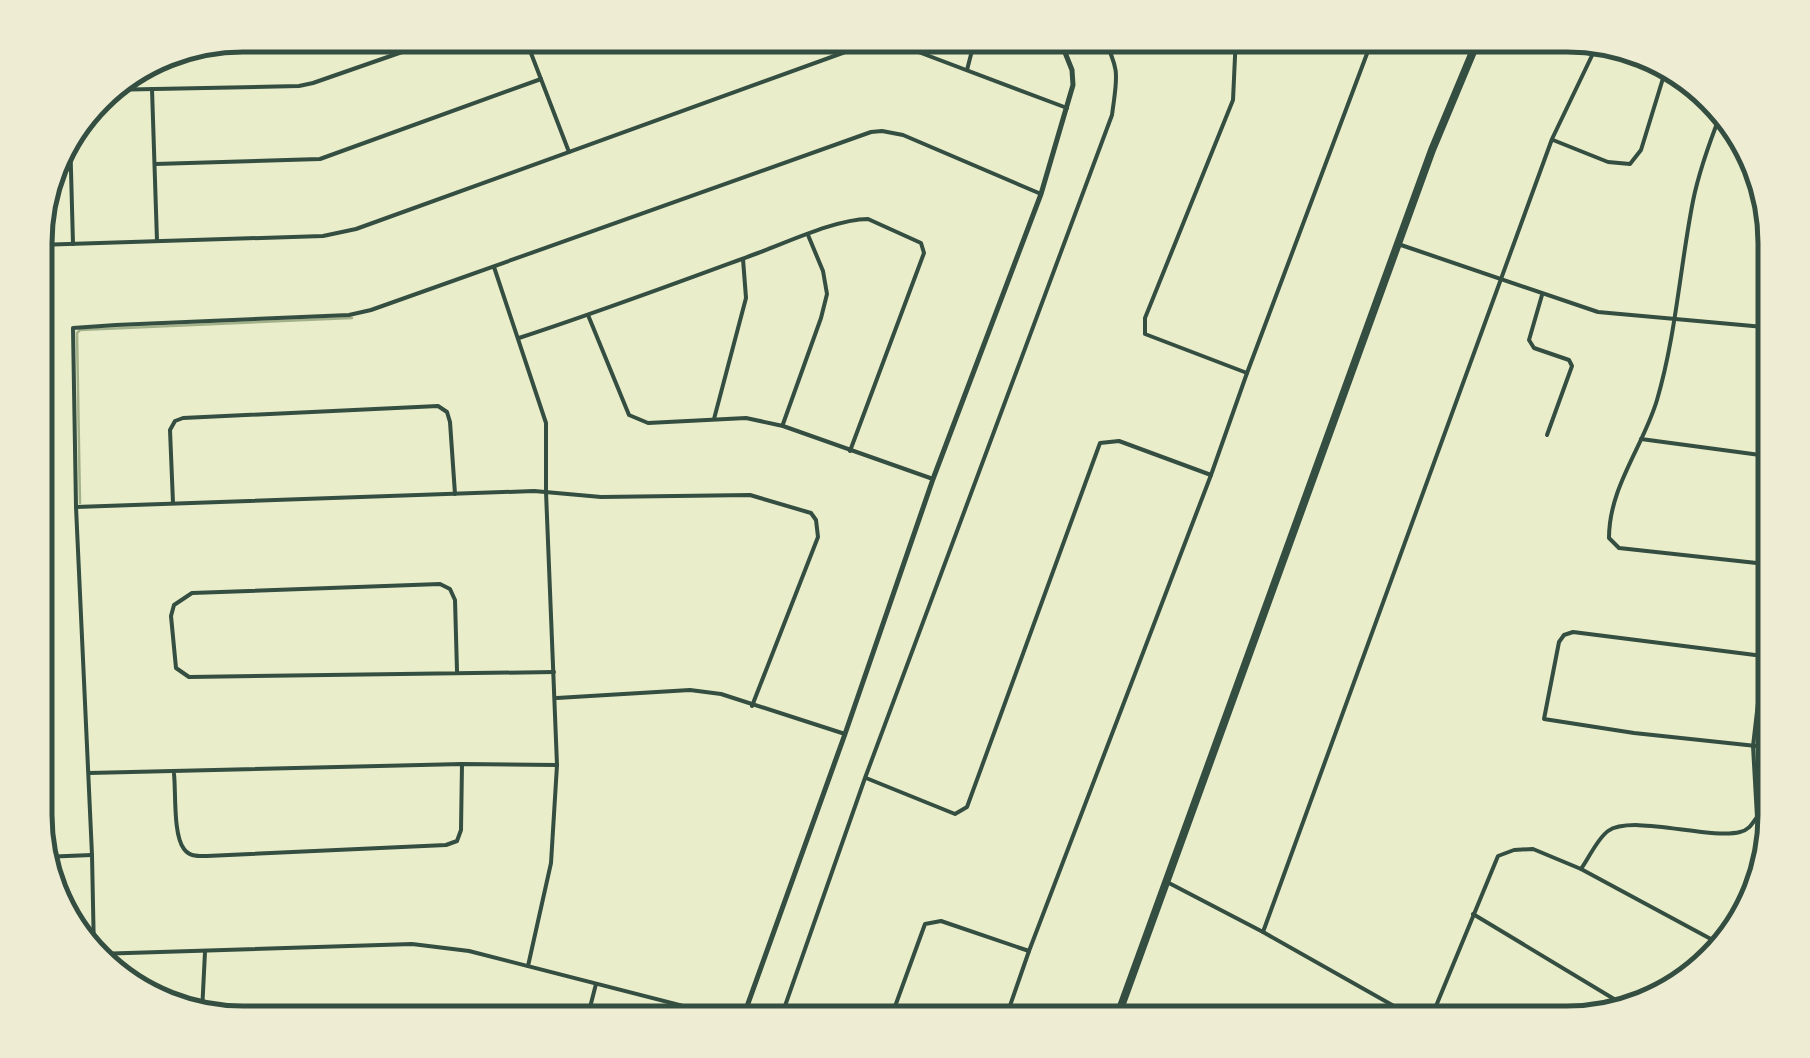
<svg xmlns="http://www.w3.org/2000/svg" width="1810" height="1058" font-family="'Zilla Slab',serif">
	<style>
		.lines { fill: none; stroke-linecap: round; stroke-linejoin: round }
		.stream { stroke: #a3b18a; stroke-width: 2.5 }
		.minor { stroke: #344e41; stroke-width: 4 }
		.tertiary { stroke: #344e41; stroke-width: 5 }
		.trunk { stroke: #344e41; stroke-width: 8 }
		.rim { fill: none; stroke: #344e41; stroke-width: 5 }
	</style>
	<rect width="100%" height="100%" fill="#e9edc9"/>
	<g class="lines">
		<polyline class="stream" points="80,503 77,333 80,330 352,318"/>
		<g class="minor">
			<polyline points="524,35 569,152"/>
			<polyline points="599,35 602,45 614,52 662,35"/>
			<polyline points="1236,35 1233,100 1145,318 1145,334 1247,373"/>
			<polyline points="967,70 976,35"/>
			<polyline points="152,89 157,241"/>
			<polyline points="104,90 299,86 313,83 451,35"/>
			<path d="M1721,113C1710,141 1699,171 1693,201C1680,267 1676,335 1657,400C1643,447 1609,487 1609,538L1619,548L1775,565"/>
			<polyline points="70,134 73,244"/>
			<polyline points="1553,140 1608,162 1630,164 1641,150 1668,62"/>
			<polyline points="155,164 320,159 541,79"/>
			<polyline points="52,167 70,167"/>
			<polyline points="37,245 323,236 356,229 873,42 892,42 1067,108"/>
			<polyline points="1401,245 1598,312 1775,328"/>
			<polyline points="494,267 546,423 546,492 557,765 551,863 528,966"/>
			<polyline points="1542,295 1529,340 1534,348 1569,360 1572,366 1547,435"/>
			<polyline points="588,315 629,415 648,423 746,418 783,426 933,479"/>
			<polyline points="1770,326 1775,281"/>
			<path d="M519,338C599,312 679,282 758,253C788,242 837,219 868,219L921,243L924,253L850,451"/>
			<polyline points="714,419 746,298 743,259"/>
			<polyline points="783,424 821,318 827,294 823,271 808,235"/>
			<polyline points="1641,439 1775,457"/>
			<polyline points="173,503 170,430 175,421 183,418 438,406 447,412 450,422 455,494"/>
			<polyline points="76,507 534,491 601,497 750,495 811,513 816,520 818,537 752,706"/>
			<polyline points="1763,656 1573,632 1564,635 1559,642 1544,719 1634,733 1775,748"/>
			<polyline points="457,671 455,600 450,589 440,584 192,593 174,605 171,616 176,668 189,677 554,672"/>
			<polyline points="557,698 690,690 721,694 845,734"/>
			<polyline points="89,773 462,764 557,765"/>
			<path d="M174,774C176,792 173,835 184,849C190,857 198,856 207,856L446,845L457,841L461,830L462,764"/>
			<polyline points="866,778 955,814 967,807 1100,443 1119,441 1211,475"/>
			<polyline points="1768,848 1757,817 1753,746 1774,565"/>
			<polyline points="42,857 92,855"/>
			<path d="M1581,869C1589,858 1597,839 1608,831C1632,814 1710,840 1740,832C1749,830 1752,824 1757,817"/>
			<polyline points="1167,882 1263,932 1424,1023"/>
			<polyline points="1473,914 1629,1008"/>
			<polyline points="1263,932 1552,139 1598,43"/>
			<polyline points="94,953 92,855 76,507 73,328 116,325 349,315 371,310 871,132 882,131 903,135 1041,194"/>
			<polyline points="96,954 412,944 469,951 742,1021"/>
			<polyline points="202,1012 205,952"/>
			<polyline points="586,1023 596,984"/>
			<path d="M779,1023L865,778L1112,115C1117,76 1121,72 1102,35"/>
			<polyline points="889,1023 925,924 941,921 1029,951"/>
			<polyline points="1004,1023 1029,951 1211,475 1247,373 1374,35"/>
			<polyline points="1429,1023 1498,856 1514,850 1533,849 1581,869 1722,945"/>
		</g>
		<polyline class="tertiary" points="741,1023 845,734 933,479 1041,194 1073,85 1072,70 1058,35"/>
		<polyline class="trunk" points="1115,1023 1432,150 1480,35"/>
	</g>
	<path d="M0 0H1810V1058H0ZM243 52H1567A191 191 0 0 1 1758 243V815A191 191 0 0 1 1567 1006H243A191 191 0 0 1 52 815V243A191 191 0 0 1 243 52Z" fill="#eeecd3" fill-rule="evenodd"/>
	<path class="rim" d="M243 52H1567A191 191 0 0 1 1758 243V815A191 191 0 0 1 1567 1006H243A191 191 0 0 1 52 815V243A191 191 0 0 1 243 52Z"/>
</svg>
